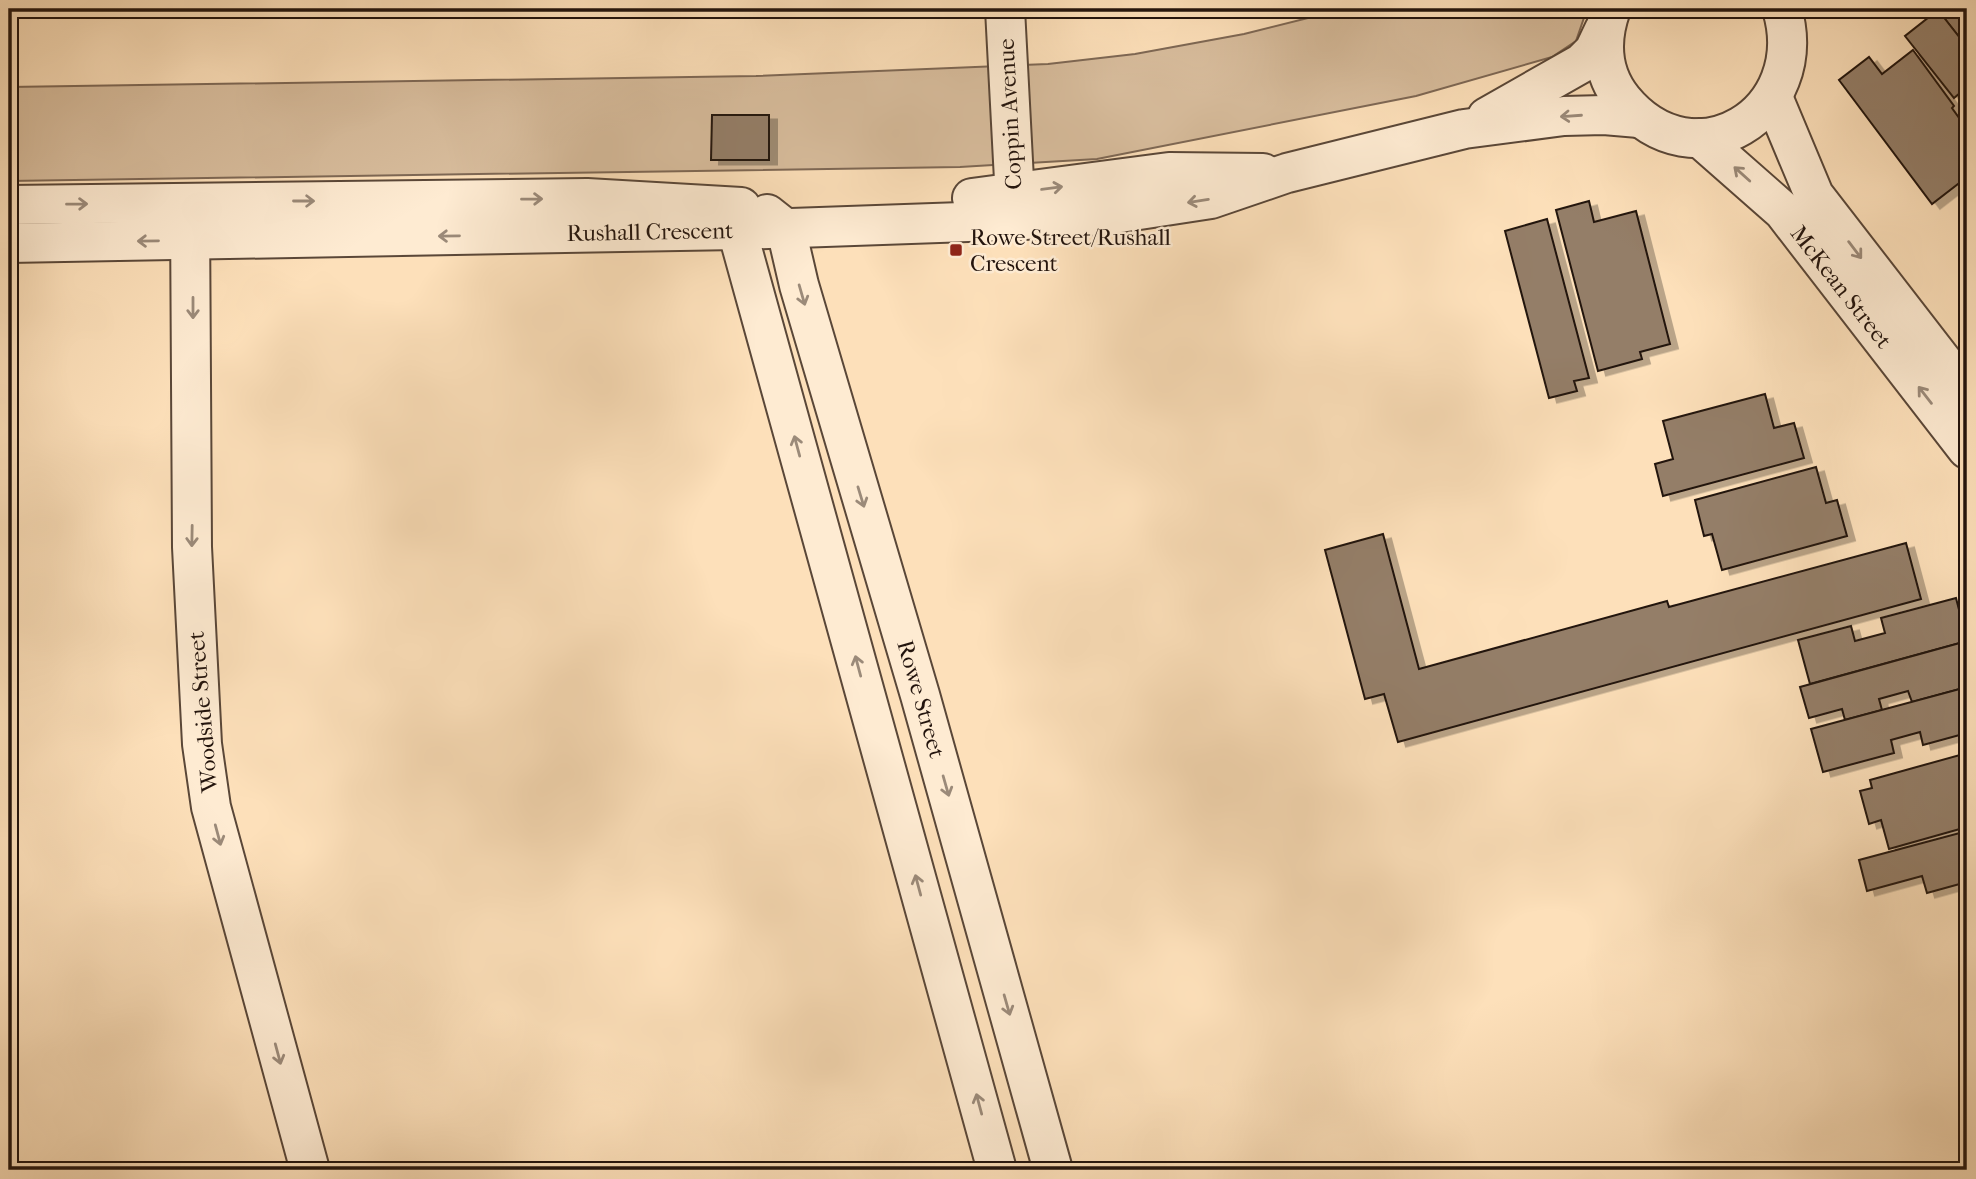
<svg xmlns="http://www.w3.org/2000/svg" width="1976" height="1179" font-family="'IM FELL French Canon',serif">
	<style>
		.green { fill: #d8bd9d; stroke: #7e6855; stroke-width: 2 }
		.building { fill: #947e67; stroke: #23140d; stroke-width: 2; filter: url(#shadow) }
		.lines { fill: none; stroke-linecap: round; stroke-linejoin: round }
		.minor-casing { stroke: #5a4738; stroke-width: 42 }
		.minor { stroke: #feebd2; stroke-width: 38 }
		.oneway { stroke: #9b8a79 }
		.poi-dot { fill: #8f2418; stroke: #feebd2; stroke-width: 2.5 }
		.labels { text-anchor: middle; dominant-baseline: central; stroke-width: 5; stroke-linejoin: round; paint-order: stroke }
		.street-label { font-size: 23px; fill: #23140d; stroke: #feebd2 }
		.poi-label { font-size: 23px; fill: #23140d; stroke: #feebd2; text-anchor: start }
	</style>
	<defs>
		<filter id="shadow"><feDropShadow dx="8" dy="4.5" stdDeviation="0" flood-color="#0004"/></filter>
	</defs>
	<rect width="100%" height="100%" fill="#fde0ba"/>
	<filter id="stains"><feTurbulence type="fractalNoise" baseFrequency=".00286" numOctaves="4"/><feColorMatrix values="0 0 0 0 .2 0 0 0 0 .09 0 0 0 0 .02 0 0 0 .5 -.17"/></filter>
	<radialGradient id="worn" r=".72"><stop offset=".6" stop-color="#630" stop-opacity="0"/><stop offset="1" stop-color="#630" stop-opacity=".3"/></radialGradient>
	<polygon class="green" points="1344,9 1587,9 1576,41 1552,57 1416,96 1097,159 960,167 9,181 9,87 756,76 1048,64 1135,54 1244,34"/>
	<g class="building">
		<polygon points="1967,9 1967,47 1938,10"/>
		<polygon points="1938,10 1967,47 1967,103 1960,93 1954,98 1905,36"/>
		<polygon points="1913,50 1954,106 1952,108 1967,129 1967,177 1932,204 1839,80 1869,57 1882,74"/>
		<polygon points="712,115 769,115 769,160 711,160"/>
		<polygon points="1589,201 1594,222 1636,211 1670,344 1640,352 1642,359 1598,371 1556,210"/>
		<polygon points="1547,219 1589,378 1574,381 1577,391 1549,398 1505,231"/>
		<polygon points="1765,394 1774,428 1794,423 1804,458 1663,496 1655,464 1673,459 1663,421"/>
		<polygon points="1816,467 1826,503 1837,500 1847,536 1722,570 1712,534 1704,536 1695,500"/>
		<polygon points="1383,534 1419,669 1667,601 1669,607 1906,543 1921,599 1398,742 1384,694 1365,699 1325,550"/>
		<polygon points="1956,598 1967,641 1810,684 1798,640 1851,626 1855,641 1885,633 1881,618"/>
		<polygon points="1967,641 1967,687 1912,702 1908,691 1879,699 1882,710 1845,720 1842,709 1809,718 1800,687"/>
		<polygon points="1967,687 1967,733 1923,745 1920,732 1891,740 1894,753 1823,772 1811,729"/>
		<polygon points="1967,753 1967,827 1889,849 1881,820 1869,824 1860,791 1872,788 1870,780"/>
		<polygon points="1967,831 1967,882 1927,893 1922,876 1867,891 1859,860"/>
	</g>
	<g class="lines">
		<g class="minor-casing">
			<g id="minor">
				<polyline points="1005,9 1016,218"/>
				<path d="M1611,9C1600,40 1601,73 1623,100C1694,186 1813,114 1782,9"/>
				<polyline points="1773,97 1814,195 1967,393"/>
				<polyline points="1487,117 1582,63 1594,51 1604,30"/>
				<polyline points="1700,138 1783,211 1967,449"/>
				<polyline points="972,198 1169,172 1263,173"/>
				<polyline points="9,205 587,198 741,207"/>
				<polyline points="190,214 192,547 202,744 211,807 310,1170"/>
				<polyline points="767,214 786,229 799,285 920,695 1053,1170"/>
				<polyline points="737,230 997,1170"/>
				<polyline points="9,243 737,230 1050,219 1113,214 1211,199 1287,173 1464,129 1564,116 1604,115 1639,118"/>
			</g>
		</g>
		<use href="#minor" class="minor"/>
	</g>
	<defs><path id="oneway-shaft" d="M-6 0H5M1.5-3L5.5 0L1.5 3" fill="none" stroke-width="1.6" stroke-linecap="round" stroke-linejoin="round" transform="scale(1.75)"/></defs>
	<g class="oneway">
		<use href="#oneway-shaft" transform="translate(1571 116) rotate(176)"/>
		<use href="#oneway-shaft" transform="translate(1742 174) rotate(-138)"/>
		<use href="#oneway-shaft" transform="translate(1052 188) rotate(-8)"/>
		<use href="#oneway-shaft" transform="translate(532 199) rotate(-1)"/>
		<use href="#oneway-shaft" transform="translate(304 201)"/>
		<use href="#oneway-shaft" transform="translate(1198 201) rotate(171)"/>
		<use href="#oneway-shaft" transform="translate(77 204) rotate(-1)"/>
		<use href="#oneway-shaft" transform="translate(449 236) rotate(179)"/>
		<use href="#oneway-shaft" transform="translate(148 241) rotate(179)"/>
		<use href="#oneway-shaft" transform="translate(1855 250) rotate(53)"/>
		<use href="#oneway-shaft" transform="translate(802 295) rotate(74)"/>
		<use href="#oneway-shaft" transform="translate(193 308) rotate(90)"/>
		<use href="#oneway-shaft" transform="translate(1925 395) rotate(-128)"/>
		<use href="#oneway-shaft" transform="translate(797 446) rotate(-105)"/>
		<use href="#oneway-shaft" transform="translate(861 497) rotate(73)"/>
		<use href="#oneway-shaft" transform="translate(192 536) rotate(91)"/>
		<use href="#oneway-shaft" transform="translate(858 666) rotate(-105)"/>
		<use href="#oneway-shaft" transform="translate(946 786) rotate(74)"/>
		<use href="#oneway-shaft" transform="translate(218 835) rotate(75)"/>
		<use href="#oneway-shaft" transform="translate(918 885) rotate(-105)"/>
		<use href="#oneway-shaft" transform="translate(1007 1005) rotate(74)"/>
		<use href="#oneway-shaft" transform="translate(278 1054) rotate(75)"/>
		<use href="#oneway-shaft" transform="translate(979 1104) rotate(-105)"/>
	</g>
	<rect class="poi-dot" x="949" y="243" width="14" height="14" rx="3.5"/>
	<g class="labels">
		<g class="street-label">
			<text transform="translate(1010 114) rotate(-93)">Coppin Avenue</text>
			<text transform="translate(650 232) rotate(-1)">Rushall Crescent</text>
			<text transform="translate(1841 287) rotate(52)">McKean Street</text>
			<text transform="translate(921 699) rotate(74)">Rowe Street</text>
			<text transform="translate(203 712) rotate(-95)">Woodside Street</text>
		</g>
		<g class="poi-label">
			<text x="970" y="237">Rowe Street/Rushall<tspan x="970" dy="26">Crescent</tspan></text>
		</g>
	</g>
	<rect width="1976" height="1179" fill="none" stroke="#fde0ba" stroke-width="35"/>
	<rect x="10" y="10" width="1955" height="1158" fill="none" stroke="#23140d" stroke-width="3.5"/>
	<rect x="18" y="18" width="1941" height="1144" fill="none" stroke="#23140d" stroke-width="2"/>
	<rect width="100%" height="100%" filter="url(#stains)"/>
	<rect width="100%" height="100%" fill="url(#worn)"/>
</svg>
